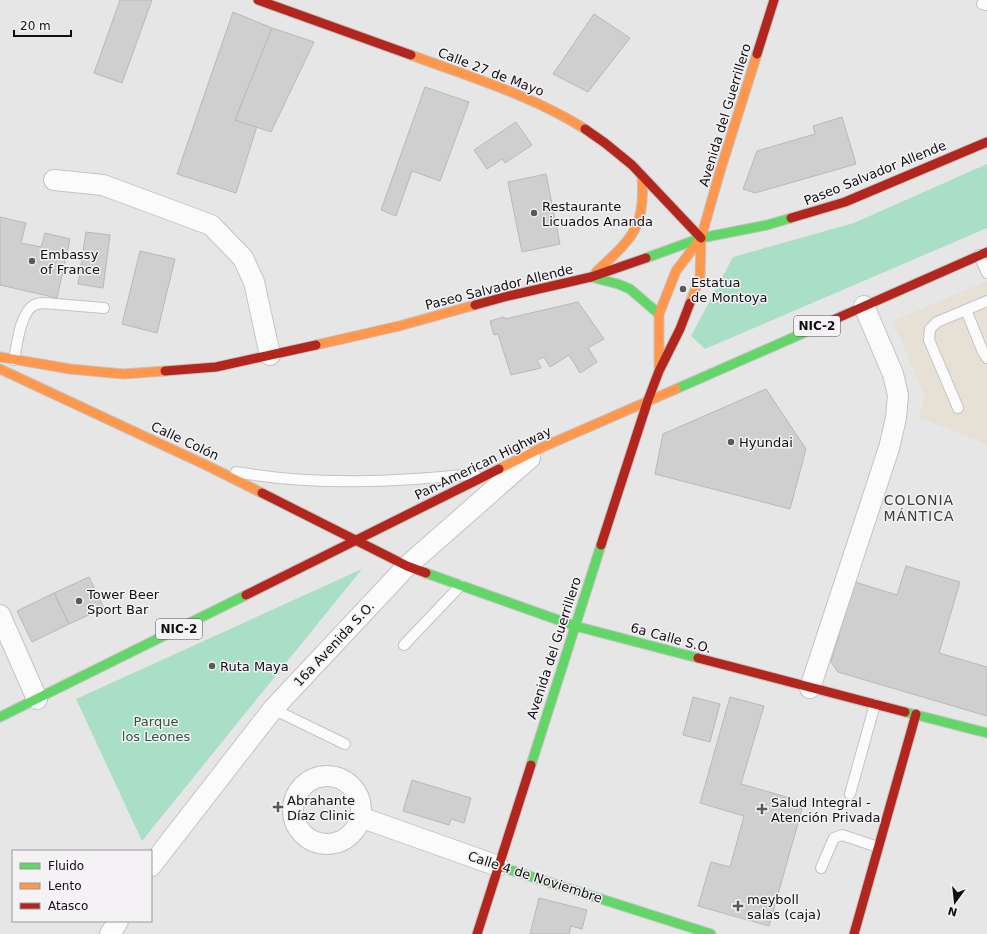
<svg xmlns="http://www.w3.org/2000/svg" width="987" height="934" font-family="'DejaVu Sans',sans-serif">
	<style>
		.commercial { fill: #e6e0d5 }
		.green { fill: #a9dfc7 }
		.building { fill: #d0cfd0; stroke: #b9b8b8 }
		.lines { fill: none; stroke-linecap: round; stroke-linejoin: round }
		.lane-casing { stroke: #c4c3c4; stroke-width: 12 }
		.street-casing { stroke: #c4c3c4; stroke-width: 22 }
		.fast-casing { stroke: #c4c3c4; stroke-width: 11 }
		.slow-casing { stroke: #c4c3c4; stroke-width: 11 }
		.jam-casing { stroke: #c4c3c4; stroke-width: 11 }
		.lane { stroke: #fbfbfb; stroke-width: 10 }
		.street { stroke: #fbfbfb; stroke-width: 20 }
		.fast { stroke: #63d668; stroke-width: 9 }
		.slow { stroke: #ff974d; stroke-width: 9 }
		.jam { stroke: #b3261e; stroke-width: 9 }
		.poi-dot { fill: #5b5a5b; stroke: #f5f2f5; stroke-width: 1.5 }
		.labels { text-anchor: middle; dominant-baseline: central; stroke-width: 3; stroke-linejoin: round; paint-order: stroke }
		.shield { fill: #f5f2f5; stroke: #555355; stroke-width: 1 }
		.shield-label { font-size: 12px; font-weight: bold; fill: #100f10 }
		.street-label { font-size: 13px; fill: #100f10; stroke: #f5f2f5 }
		.poi-label { font-size: 13px; fill: #100f10; stroke: #f5f2f5; text-anchor: start }
		.park-label { font-size: 13px; fill: #275641; stroke: #f5f2f5 }
		.neighbourhood-label { font-size: 14px; letter-spacing: 1px; fill: #3d3b3d; stroke: #f5f2f5 }
	</style>
	<rect width="100%" height="100%" fill="#e7e6e7"/>
	<polygon class="commercial" points="987,281 987,444 918,417 925,397 893,321"/>
	<g class="green">
		<polygon points="987,164 987,228 705,349 691,336 733,257 854,223"/>
		<polygon points="362,569 142,841 76,699"/>
	</g>
	<g class="building">
		<polygon points="120,0 152,0 122,83 94,73"/>
		<polygon points="233,12 272,28 235,120 257,126 236,193 177,174"/>
		<polygon points="594,14 630,38 588,92 553,74"/>
		<polygon points="272,28 314,42 271,132 235,120"/>
		<polygon points="425,87 469,102 440,181 412,171 396,216 381,210"/>
		<polygon points="842,117 856,164 755,193 743,189 757,151 815,134 813,126"/>
		<polygon points="516,122 532,145 505,163 502,159 487,169 474,150"/>
		<polygon points="546,174 560,244 522,252 508,182"/>
		<polygon points="0,217 26,223 21,243 41,247 45,233 70,239 57,298 0,285"/>
		<polygon points="86,232 110,235 103,288 78,284"/>
		<polygon points="140,251 175,259 157,333 122,324"/>
		<polygon points="578,302 604,339 588,348 597,362 580,373 569,355 550,367 544,357 537,360 541,368 511,375 498,334 494,335 490,321 504,317 505,319"/>
		<polygon points="766,389 806,449 790,509 655,474 663,434"/>
		<polygon points="906,566 960,582 939,653 987,667 987,716 838,672 831,662 855,582 897,595"/>
		<polygon points="89,577 104,608 69,624 54,593"/>
		<polygon points="54,593 69,624 32,642 17,611"/>
		<polygon points="693,697 720,704 710,742 683,735"/>
		<polygon points="730,697 764,706 741,784 804,802 769,926 698,906 711,862 730,867 744,816 700,803"/>
		<polygon points="412,780 471,798 464,823 451,819 449,825 403,811"/>
		<polygon points="539,898 587,910 582,929 571,926 569,934 530,934"/>
	</g>
	<g class="lines">
		<g class="lane-casing">
			<g id="lane">
				<polyline points="982,4 987,5"/>
				<polyline points="979,255 987,273"/>
				<polyline points="966,310 983,352 987,358"/>
				<path d="M14,360C17,345 20,313 34,305C37,304 41,303 43,303L104,308"/>
				<polyline points="958,408 929,340 930,329 937,322 987,301"/>
				<path d="M236,472C315,486 395,482 475,474"/>
				<polyline points="404,645 461,585"/>
				<polyline points="273,709 345,744"/>
				<polyline points="850,794 875,704"/>
				<polyline points="821,868 834,838 842,835 878,847"/>
			</g>
		</g>
		<g class="street-casing">
			<g id="street">
				<polyline points="54,180 103,185 211,225 243,258 254,282 270,355"/>
				<polyline points="0,615 37,699"/>
				<polyline points="810,688 889,448 896,418 898,395 893,374 864,306"/>
				<circle cx="327" cy="810" r="34"/>
				<polyline points="360,817 498,866"/>
				<polyline points="151,866 273,709 407,566 530,458"/>
				<polyline points="110,934 118,921"/>
			</g>
		</g>
		<g class="fast-casing">
			<g id="fast">
				<polyline points="646,258 701,238 767,225 791,218"/>
				<polyline points="591,277 618,284 630,289 659,314"/>
				<polyline points="676,389 824,324"/>
				<polyline points="426,573 575,626 698,658"/>
				<polyline points="905,712 987,733"/>
				<polyline points="0,717 246,595"/>
				<polyline points="531,765 601,545"/>
				<polyline points="498,866 711,934"/>
			</g>
		</g>
		<g class="slow-casing">
			<g id="slow">
				<path d="M411,55C470,77 531,95 585,129"/>
				<path d="M596,272C632,238 646,228 642,176"/>
				<polyline points="690,303 700,277 701,238 721,168 757,54"/>
				<polyline points="316,345 399,326 475,305"/>
				<polyline points="0,357 70,369 123,374 165,371"/>
				<polyline points="659,367 659,314 676,271 701,238"/>
				<polyline points="0,369 210,467 262,493"/>
				<polyline points="499,469 543,447 676,389"/>
			</g>
		</g>
		<g class="jam-casing">
			<g id="jam">
				<polyline points="258,0 411,55"/>
				<polyline points="757,54 774,0"/>
				<polyline points="585,129 605,143 632,165 701,238"/>
				<polyline points="791,218 845,202 987,142"/>
				<polyline points="475,305 508,296 591,277 646,258"/>
				<polyline points="824,324 987,252"/>
				<polyline points="165,371 216,367 316,345"/>
				<polyline points="262,493 407,566 426,573"/>
				<polyline points="601,545 648,400 659,371 680,329 690,303"/>
				<polyline points="246,595 499,469"/>
				<polyline points="698,658 905,712"/>
				<polyline points="477,934 531,765"/>
				<polyline points="854,934 916,714"/>
			</g>
		</g>
		<use href="#lane" class="lane"/>
		<use href="#street" class="street"/>
		<use href="#fast" class="fast"/>
		<use href="#slow" class="slow"/>
		<use href="#jam" class="jam"/>
	</g>
	<g class="poi-dot">
		<circle cx="534" cy="213" r="4"/>
		<circle cx="32" cy="261" r="4"/>
		<circle cx="683" cy="289" r="4"/>
		<circle cx="731" cy="442" r="4"/>
		<circle cx="79" cy="601" r="4"/>
		<circle cx="212" cy="666" r="4"/>
		<path d="M276 801h4v4h4v4h-4v4h-4v-4h-4v-4h4z"/>
		<path d="M760 803h4v4h4v4h-4v4h-4v-4h-4v-4h4z"/>
		<path d="M736 900h4v4h4v4h-4v4h-4v-4h-4v-4h4z"/>
	</g>
	<g class="labels">
		<g class="shield">
			<rect x="794" y="316" width="46" height="20" rx="3"/>
			<rect x="156" y="619" width="46" height="20" rx="3"/>
		</g>
		<g class="shield-label">
			<text x="817" y="326">NIC-2</text>
			<text x="179" y="629">NIC-2</text>
		</g>
		<g class="street-label">
			<text transform="translate(491 72) rotate(21)">Calle 27 de Mayo</text>
			<text transform="translate(725 115) rotate(-73)">Avenida del Guerrillero</text>
			<text transform="translate(875 173) rotate(-22)">Paseo Salvador Allende</text>
			<text transform="translate(499 287) rotate(-14)">Paseo Salvador Allende</text>
			<text transform="translate(185 441) rotate(25)">Calle Colón</text>
			<text transform="translate(483 463) rotate(-26)">Pan-American Highway</text>
			<text transform="translate(671 638) rotate(15)">6a Calle S.O.</text>
			<text transform="translate(334 644) rotate(-47)">16a Avenida S.O.</text>
			<text transform="translate(554 648) rotate(-72)">Avenida del Guerrillero</text>
			<text transform="translate(535 877) rotate(18)">Calle 4 de Noviembre</text>
		</g>
		<g class="poi-label">
			<text x="542" y="206">Restaurante<tspan x="542" dy="15">Licuados Ananda</tspan></text>
			<text x="40" y="254">Embassy<tspan x="40" dy="15">of France</tspan></text>
			<text x="691" y="282">Estatua<tspan x="691" dy="15">de Montoya</tspan></text>
			<text x="739" y="442">Hyundai</text>
			<text x="87" y="594">Tower Beer<tspan x="87" dy="15">Sport Bar</tspan></text>
			<text x="220" y="666">Ruta Maya</text>
			<text x="287" y="800">Abrahante<tspan x="287" dy="15">Díaz Clinic</tspan></text>
			<text x="771" y="802">Salud Integral -<tspan x="771" dy="15">Atención Privada</tspan></text>
			<text x="747" y="899">meyboll<tspan x="747" dy="15">salas (caja)</tspan></text>
		</g>
		<g class="park-label">
			<text x="156" y="721">Parque<tspan x="156" dy="15">los Leones</tspan></text>
		</g>
		<g class="neighbourhood-label">
			<text x="919" y="500">COLONIA<tspan x="919" dy="16">MÁNTICA</tspan></text>
		</g>
	</g>
	<rect x="12" y="850" width="140" height="72" fill="#f5f2f5" stroke="#999799"/>
	<rect x="20" y="863" width="20" height="6" fill="#63d668" stroke="#999799"/>
	<text x="48" y="870" font-size="12" fill="#100f10">Fluido</text>
	<rect x="20" y="883" width="20" height="6" fill="#ff974d" stroke="#999799"/>
	<text x="48" y="890" font-size="12" fill="#100f10">Lento</text>
	<rect x="20" y="903" width="20" height="6" fill="#b3261e" stroke="#999799"/>
	<text x="48" y="910" font-size="12" fill="#100f10">Atasco</text>
	<g transform="translate(955 902) rotate(195)" stroke="#f5f2f5" stroke-width="3" paint-order="stroke">
	<path d="M0-3L7 15L0 10L-7 15Z" fill="#100f10"/>
	<text y="-6" font-size="11" font-weight="bold" text-anchor="middle" fill="#100f10">N</text>
	</g>
	<path d="M14 30v6h57v-6" fill="none" stroke="#100f10" stroke-width="2"/>
	<text x="20" y="30" font-size="12" fill="#100f10" stroke="#f5f2f5" stroke-width="3" paint-order="stroke">20 m</text>
</svg>
